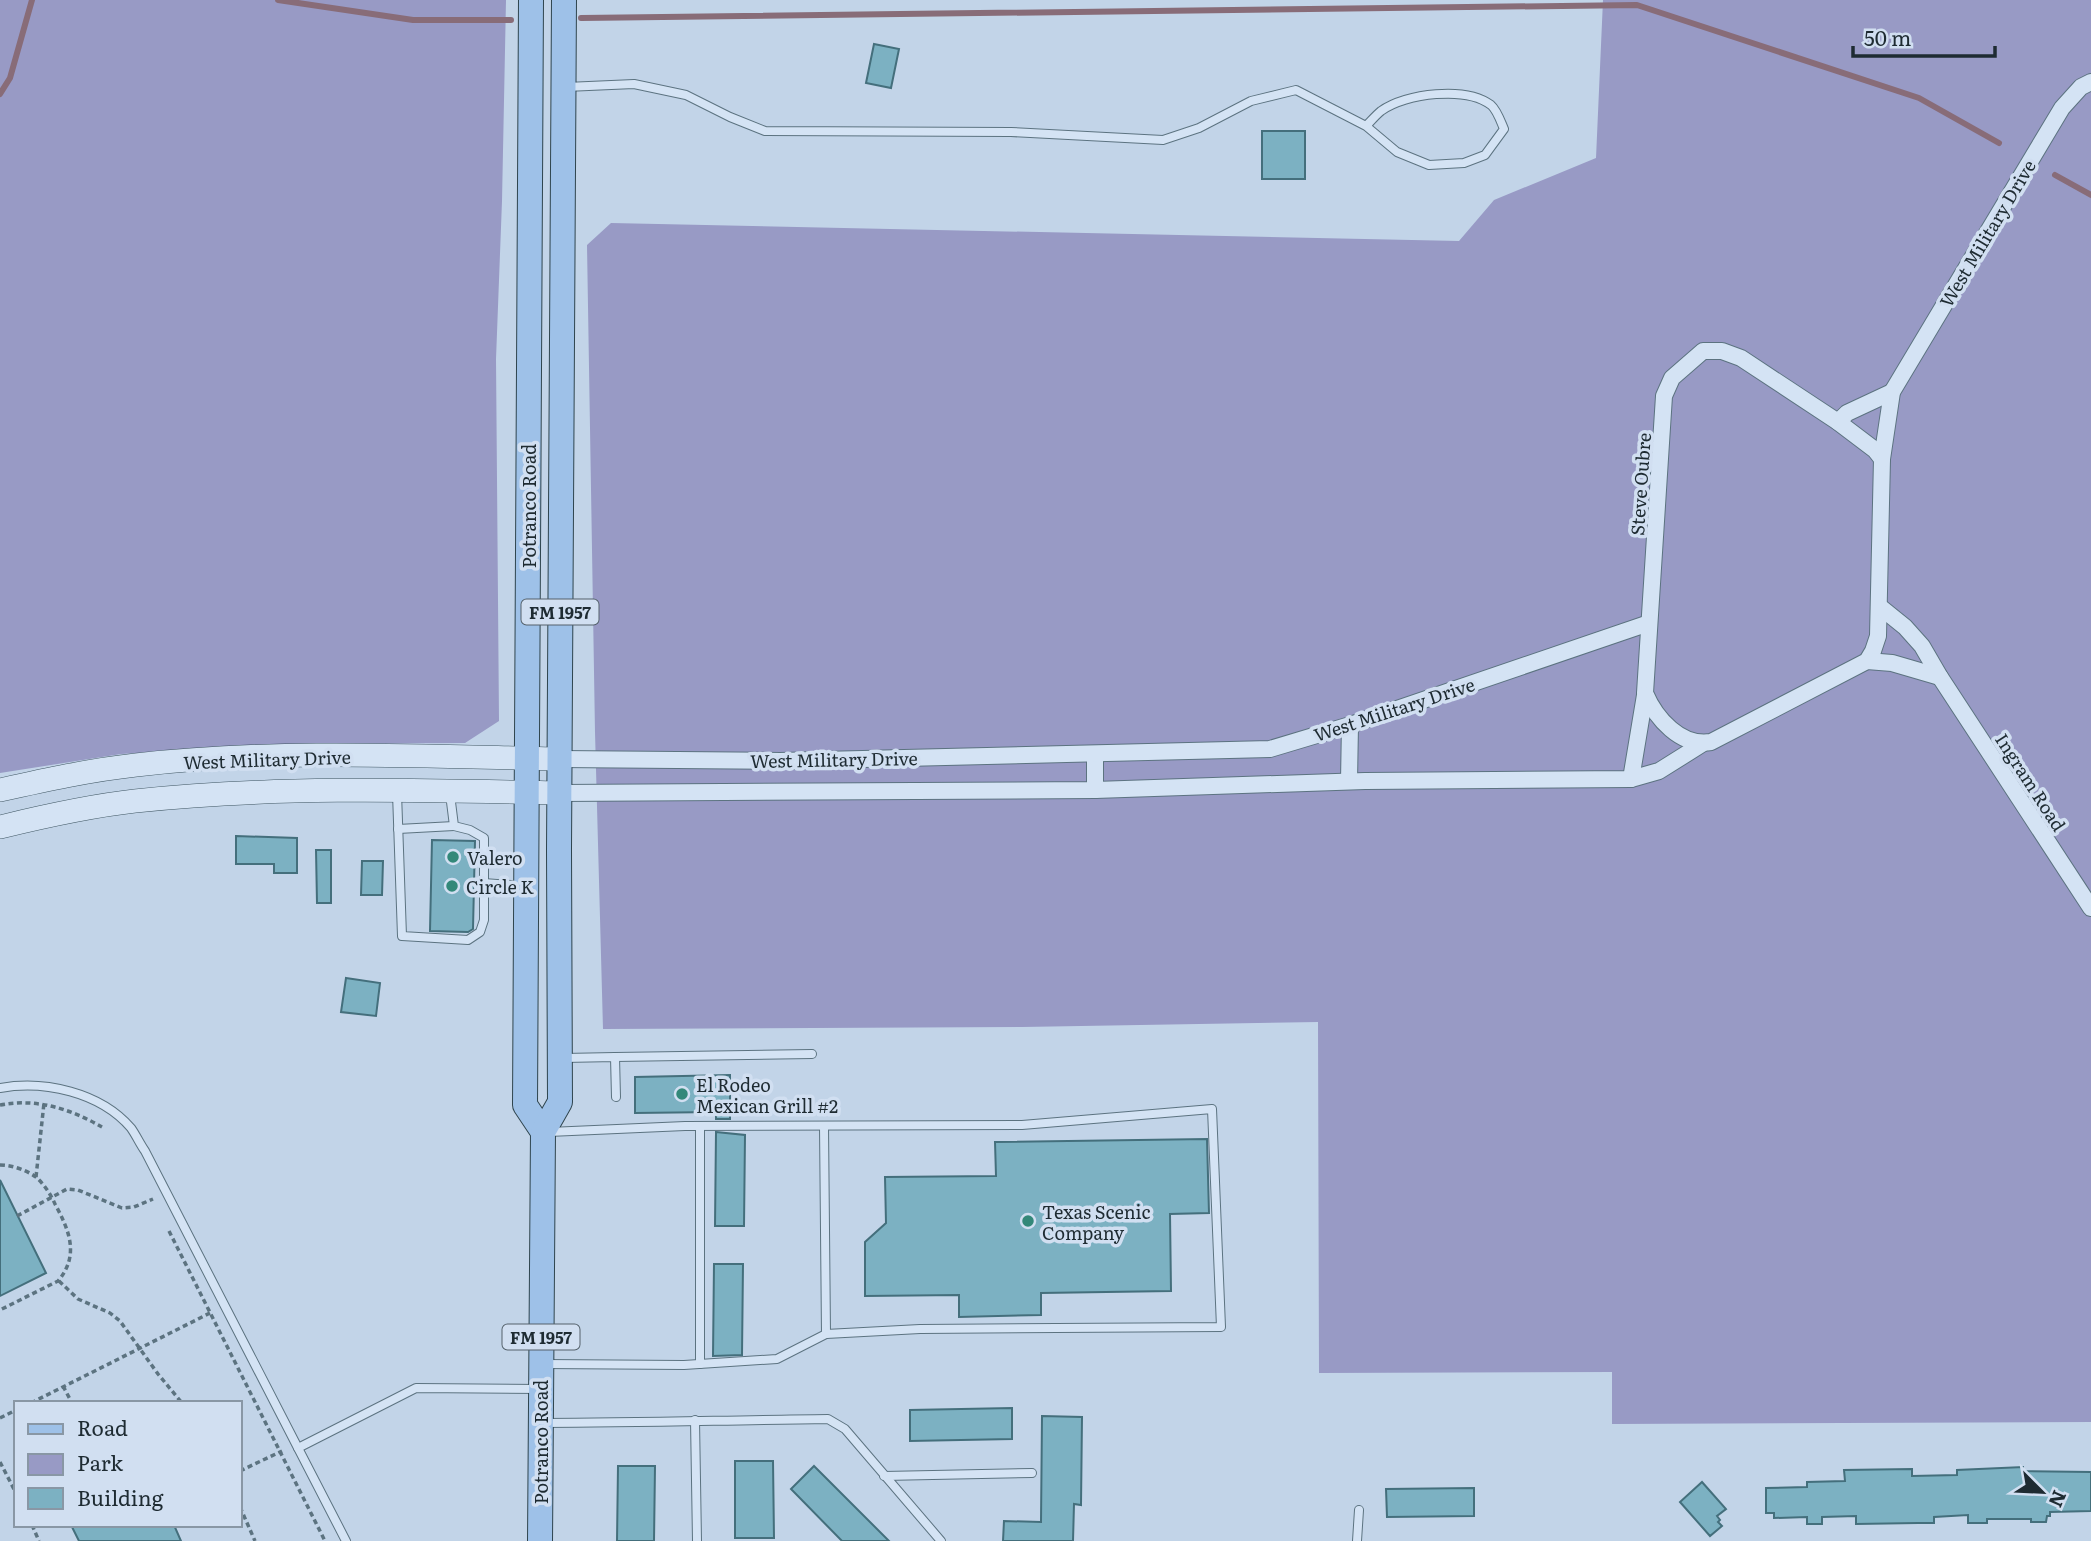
<svg xmlns="http://www.w3.org/2000/svg" width="2091" height="1541" font-family="Literata,serif">
	<style>
		.green { fill: #989ac5 }
		.lines { fill: none; stroke-linecap: round; stroke-linejoin: round }
		.stream { stroke: #886c78; stroke-width: 6 }
		.building { fill: #7cb1c2; stroke: #446f7c; stroke-width: 2 }
		.service-casing { stroke: #5c7380; stroke-width: 10 }
		.minor-casing { stroke: #5c7380; stroke-width: 18 }
		.secondary-casing { stroke: #3f5662; stroke-width: 24 }
		.primary-casing { stroke: #2f454e; stroke-width: 26 }
		.path { stroke: #5c7380; stroke-width: 3.5; stroke-dasharray: 5 3.5; stroke-linecap: butt }
		.service { stroke: #d4e3f4; stroke-width: 8 }
		.minor { stroke: #d4e3f4; stroke-width: 16 }
		.secondary { stroke: #d4e3f4; stroke-width: 23 }
		.primary { stroke: #9ec1e8; stroke-width: 24 }
		.poi-dot { fill: #338879; stroke: #d1dff1; stroke-width: 2.5 }
		.labels { text-anchor: middle; dominant-baseline: central; stroke-width: 7; stroke-linejoin: round; paint-order: stroke }
		.shield { fill: #d1dff1; stroke: #54616b; stroke-width: 2 }
		.shield-label { font-size: 16px; font-weight: bold; fill: #1e2b32 }
		.street-label { font-size: 18px; fill: #1e2b32; stroke: #d1dff1 }
		.poi-label { font-size: 18px; fill: #1e2b32; stroke: #d1dff1; text-anchor: start }
	</style>
	<rect width="100%" height="100%" fill="#c2d4e8"/>
	<g class="green">
		<polygon points="0,0 506,0 502,201 496,359 499,721 465,743 291,744 121,754 0,773"/>
		<polygon points="1603,0 2091,0 2091,1422 1612,1424 1612,1372 1319,1373 1318,1022 1022,1027 603,1029 595,732 587,245 611,223 1459,241 1494,200 1596,158"/>
	</g>
	<g class="lines">
		<g class="stream">
			<polyline points="278,0 413,20 511,20"/>
			<polyline points="581,18 1637,5 1919,98 1999,143"/>
			<polyline points="0,94 10,78 32,0"/>
			<polyline points="2055,175 2091,195"/>
		</g>
	</g>
	<g class="building">
		<polygon points="874,44 899,49 891,88 866,83"/>
		<rect x="1262" y="131" width="43" height="48"/>
		<polygon points="236,836 297,838 297,873 274,873 274,864 236,864"/>
		<polygon points="432,840 475,841 473,929 468,932 430,931"/>
		<polygon points="316,850 331,850 331,903 317,903"/>
		<polygon points="362,861 383,861 382,895 361,895"/>
		<polygon points="346,978 380,983 376,1016 341,1012"/>
		<polygon points="730,1075 730,1119 716,1119 716,1112 635,1113 635,1077"/>
		<polygon points="716,1132 745,1135 744,1226 715,1226"/>
		<polygon points="1207,1139 1209,1213 1170,1214 1171,1291 1041,1293 1041,1315 959,1317 959,1295 865,1296 865,1242 886,1223 885,1177 996,1176 995,1142"/>
		<polygon points="0,1180 46,1273 0,1296"/>
		<polygon points="714,1264 743,1264 742,1355 713,1356"/>
		<polygon points="1012,1408 1012,1439 910,1441 910,1410"/>
		<polygon points="1042,1416 1082,1417 1081,1505 1074,1504 1073,1541 1003,1541 1004,1521 1041,1522"/>
		<polygon points="735,1461 773,1461 774,1538 735,1538"/>
		<polygon points="618,1466 655,1466 654,1541 617,1541"/>
		<polygon points="814,1466 889,1541 842,1541 791,1489"/>
		<polygon points="2023,1467 2023,1471 2091,1472 2091,1511 2050,1512 2050,1516 2047,1516 2046,1522 2031,1522 2031,1519 1987,1519 1987,1523 1968,1523 1968,1515 1934,1517 1934,1523 1918,1523 1856,1524 1856,1516 1822,1517 1822,1524 1807,1524 1807,1517 1774,1518 1774,1513 1766,1513 1766,1488 1807,1487 1807,1482 1845,1481 1844,1470 1912,1469 1912,1476 1957,1475 1957,1470"/>
		<polygon points="1702,1482 1726,1509 1717,1516 1720,1520 1718,1522 1722,1526 1710,1536 1680,1502"/>
		<polygon points="1474,1488 1474,1516 1387,1517 1386,1489"/>
		<polygon points="71,1525 174,1525 181,1541 79,1541"/>
	</g>
	<g class="lines">
		<g class="service-casing">
			<g id="service">
				<path d="M566,87L634,84L686,95L730,117L765,131L1011,132L1163,140L1199,128L1251,101L1296,90L1366,126L1397,152L1429,165L1464,163L1485,155L1504,129C1501,122 1497,110 1491,105C1466,86 1406,93 1381,111C1376,115 1371,121 1366,126"/>
				<polyline points="397,793 402,936 468,940 480,932 484,920 484,838 470,830 454,826 450,794"/>
				<polyline points="398,829 454,826"/>
				<polyline points="484,883 523,886"/>
				<polyline points="615,1057 812,1054"/>
				<polyline points="564,1058 615,1057 616,1097"/>
				<path d="M0,1088C44,1080 100,1092 131,1128C136,1135 140,1144 145,1151L298,1448"/>
				<polyline points="824,1126 826,1334"/>
				<polyline points="544,1364 684,1365 777,1359 826,1334 920,1329 1221,1327 1212,1109 1022,1125 685,1126 549,1132"/>
				<polyline points="700,1364 700,1126"/>
				<polyline points="695,1420 697,1541"/>
				<path d="M544,1423C638,1423 733,1420 828,1419L845,1429L941,1541"/>
				<polyline points="884,1476 1032,1473"/>
				<polyline points="346,1541 298,1448 416,1388 540,1389"/>
				<polyline points="1357,1541 1359,1510"/>
			</g>
		</g>
		<g class="minor-casing">
			<g id="minor">
				<path d="M1703,351H1722L1741,358L1838,422L1875,450L1882,459L1878,636L1873,651L1867,661L1711,742C1681,747 1656,719 1645,693L1664,396L1672,378Z"/>
				<polyline points="1838,422 1847,413 1892,392"/>
				<polyline points="1882,459 1892,392 2062,108 2081,87 2091,82"/>
				<polyline points="1879,606 1905,627 1922,646 1940,677 2091,908"/>
				<polyline points="1867,661 1892,663 1940,677"/>
				<polyline points="1095,754 1095,790"/>
				<polyline points="560,759 780,761 1270,749 1350,725 1649,623"/>
				<polyline points="1631,779 1645,695"/>
				<polyline points="1349,781 1350,725"/>
				<polyline points="560,793 1095,790 1365,781 1631,779 1659,771 1702,744"/>
			</g>
		</g>
		<g class="secondary-casing">
			<g id="secondary">
				<path d="M0,790C45,780 90,770 136,765C276,749 419,756 560,759"/>
				<path d="M0,827C45,816 90,806 135,801C276,786 419,790 560,793"/>
			</g>
		</g>
		<g class="primary-casing">
			<g id="primary">
				<polyline points="531,0 525,1105 543,1132"/>
				<polyline points="540,1541 543,1132 560,1102 559,850 564,0"/>
			</g>
		</g>
		<g class="path">
			<path d="M0,1105C38,1098 70,1109 102,1127"/>
			<path d="M0,1165C12,1165 26,1170 36,1177C44,1184 51,1195 55,1204C69,1230 80,1255 58,1281L0,1310"/>
			<polyline points="36,1177 44,1103"/>
			<polyline points="17,1216 67,1189 78,1190 122,1208 134,1207 153,1199"/>
			<polyline points="169,1231 325,1541"/>
			<polyline points="59,1281 78,1299 110,1313 120,1321 158,1374 182,1403"/>
			<polyline points="63,1386 72,1403"/>
			<polyline points="31,1403 210,1313"/>
			<polyline points="0,1418 16,1410"/>
			<polyline points="0,1462 16,1493"/>
			<polyline points="240,1471 282,1451"/>
			<polyline points="240,1507 255,1541"/>
			<polyline points="32,1525 39,1541"/>
		</g>
		<use href="#service" class="service"/>
		<use href="#minor" class="minor"/>
		<use href="#secondary" class="secondary"/>
		<use href="#primary" class="primary"/>
	</g>
	<g class="poi-dot">
		<circle cx="453" cy="857" r="7"/>
		<circle cx="452" cy="886" r="7"/>
		<circle cx="682" cy="1094" r="7"/>
		<circle cx="1028" cy="1221" r="7"/>
	</g>
	<g class="labels">
		<g class="shield">
			<rect x="521.5" y="599.5" width="77" height="25" rx="5"/>
			<rect x="502.5" y="1324.5" width="77" height="25" rx="5"/>
		</g>
		<g class="shield-label">
			<text x="560" y="612">FM 1957</text>
			<text x="541" y="1337">FM 1957</text>
		</g>
		<g class="street-label">
			<text transform="translate(1987 233) rotate(-59)">West Military Drive</text>
			<text transform="translate(1640 484) rotate(-86)">Steve Oubre</text>
			<text transform="translate(528 506) rotate(-90)">Potranco Road</text>
			<text transform="translate(1394 709) rotate(-18)">West Military Drive</text>
			<text transform="translate(267 759) rotate(-2)">West Military Drive</text>
			<text transform="translate(834 759) rotate(-1)">West Military Drive</text>
			<text transform="translate(2031 782) rotate(57)">Ingram Road</text>
			<text transform="translate(540 1442) rotate(-90)">Potranco Road</text>
		</g>
		<g class="poi-label">
			<text x="467" y="857">Valero</text>
			<text x="466" y="886">Circle K</text>
			<text x="696" y="1084">El Rodeo<tspan x="696" dy="21">Mexican Grill #2</tspan></text>
			<text x="1042" y="1211">Texas Scenic<tspan x="1042" dy="21">Company</tspan></text>
		</g>
	</g>
	<rect x="14" y="1401" width="228" height="126" fill="#d1dff1" stroke="#8997a5" stroke-width="2"/>
	<rect x="28" y="1424" width="35" height="10" fill="#9ec1e8" stroke="#8997a5" stroke-width="2"/>
	<text x="77" y="1436" font-size="21" fill="#1e2b32">Road</text>
	<rect x="28" y="1454" width="35" height="21" fill="#989ac5" stroke="#8997a5" stroke-width="2"/>
	<text x="77" y="1471" font-size="21" fill="#1e2b32">Park</text>
	<rect x="28" y="1488" width="35" height="21" fill="#7cb1c2" stroke="#8997a5" stroke-width="2"/>
	<text x="77" y="1506" font-size="21" fill="#1e2b32">Building</text>
	<g transform="translate(2042 1492) rotate(114)" stroke="#d1dff1" stroke-width="5" paint-order="stroke">
	<path d="M0-5L12 26L0 18L-12 26Z" fill="#1e2b32"/>
	<text y="-10" font-size="19" font-weight="bold" text-anchor="middle" fill="#1e2b32">N</text>
	</g>
	<path d="M1853 46v10h142v-10" fill="none" stroke="#1e2b32" stroke-width="3.5"/>
	<text x="1864" y="46" font-size="21" fill="#1e2b32" stroke="#d1dff1" stroke-width="5" paint-order="stroke">50 m</text>
</svg>
